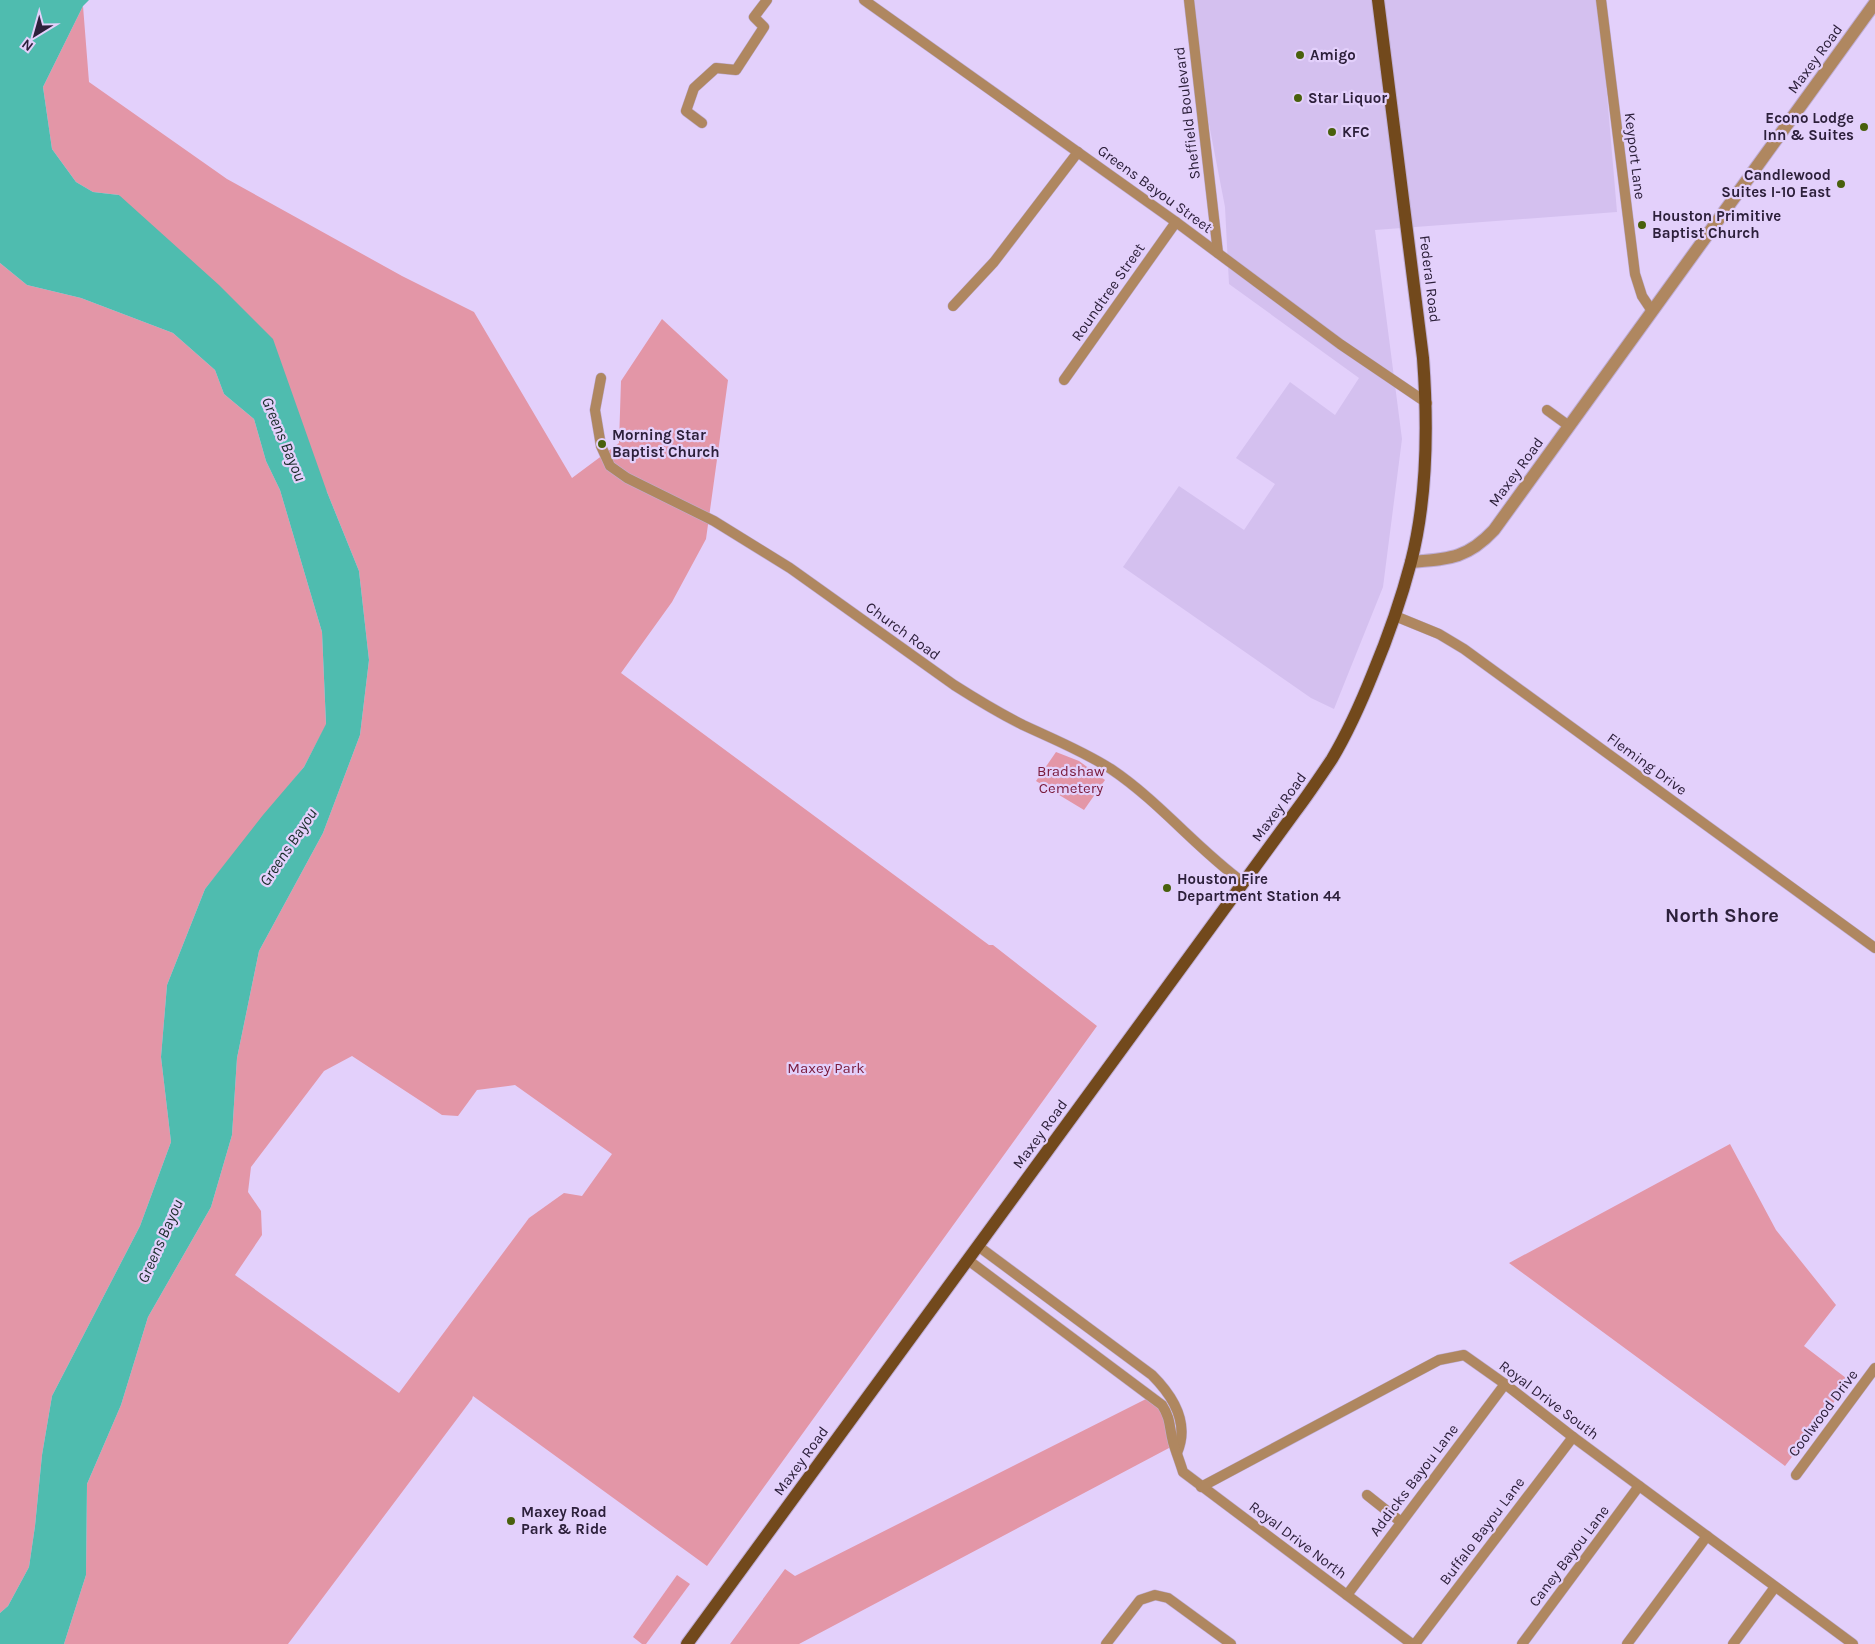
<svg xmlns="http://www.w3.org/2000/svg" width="1875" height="1644" font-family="Karla,sans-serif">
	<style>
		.built { fill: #d4c0ef }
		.green { fill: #e396a7; fill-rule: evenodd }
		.water { fill: #4fbcaf }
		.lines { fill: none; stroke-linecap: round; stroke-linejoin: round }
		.minor-casing { stroke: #bfadd5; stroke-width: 11 }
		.tertiary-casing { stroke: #bfadd5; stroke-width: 14 }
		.primary-casing { stroke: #bfadd5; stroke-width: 14 }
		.minor { stroke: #af8760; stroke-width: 10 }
		.tertiary { stroke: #af8760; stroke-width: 12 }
		.primary { stroke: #72491c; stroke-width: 12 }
		.poi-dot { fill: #49600c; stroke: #e3d0fb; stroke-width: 2 }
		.labels { text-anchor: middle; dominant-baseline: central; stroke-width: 4.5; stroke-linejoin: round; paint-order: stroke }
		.poi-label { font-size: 15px; font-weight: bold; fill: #2d203b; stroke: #e3d0fb; text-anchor: start }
		.street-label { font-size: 15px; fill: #2d203b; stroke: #e3d0fb }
		.park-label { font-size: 15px; fill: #791a3b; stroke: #e3d0fb }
		.water-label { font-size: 16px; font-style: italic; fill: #1a2d2b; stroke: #e3d0fb }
		.district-label { font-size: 20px; font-weight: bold; fill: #2d203b; stroke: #e3d0fb }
	</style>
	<rect width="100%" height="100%" fill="#e3d0fb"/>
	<polygon class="built" points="1185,0 1599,0 1617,212 1375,230 1402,439 1383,587 1334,709 1311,698 1123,567 1179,486 1244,530 1275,484 1236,458 1290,382 1335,415 1359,378 1229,284 1225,207"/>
	<g class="green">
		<path d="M83,6L89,82L227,179L402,276L474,312L572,478L619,443L621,381L662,319L728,380L706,539L672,602L621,673L989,945H993L1097,1026L707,1566L473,1396L472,1399L288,1644H64L86,1575L87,1484L121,1405L148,1317L211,1207L232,1135L237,1058L259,951L323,833L360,735L369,660L359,571L327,492L119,195L93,192L76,182L52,149L43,87ZM352,1056L442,1115L458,1116L477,1090L515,1085L612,1154L582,1196L564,1193L529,1218L399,1393L235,1275L262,1235L261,1211L248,1192L251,1167L324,1071Z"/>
		<polygon points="0,263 27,285 81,298 173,333 215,370 224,394 254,419 266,461 280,490 322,632 326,725 304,767 205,889 167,985 161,1057 171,1142 140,1226 52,1396 42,1455 35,1526 29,1567 8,1606 0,1613"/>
		<polygon points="1056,752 1079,761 1105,780 1084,810 1036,781"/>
		<polygon points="1730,1144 1776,1230 1836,1305 1804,1346 1850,1381 1785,1466 1509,1263"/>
		<polygon points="1146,1399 1160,1409 1167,1424 1169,1448 799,1644 730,1644 785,1569 795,1576"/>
		<polygon points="677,1575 690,1584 646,1644 642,1644 633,1637"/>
	</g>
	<polygon class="water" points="0,0 89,0 83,6 43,87 52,149 76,182 93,192 119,195 219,285 273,339 327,492 359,571 369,660 360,735 323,833 259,951 237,1058 232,1135 211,1207 148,1317 121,1405 87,1484 86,1575 64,1644 0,1644 0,1613 8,1606 29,1567 35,1526 42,1455 52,1396 140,1226 171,1142 161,1057 167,985 205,889 263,815 304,767 326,724 322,632 280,490 266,461 254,419 224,394 215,370 173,333 81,298 27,285 0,263"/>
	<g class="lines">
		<g class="minor-casing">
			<g id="minor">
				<polyline points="864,0 1176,222 1340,344 1427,403"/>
				<polyline points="1189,0 1218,253"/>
				<polyline points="1601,0 1635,274 1642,296 1652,311"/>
				<polyline points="702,123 686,111 694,88 716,68 736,70 764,27 754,17 767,0"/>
				<polyline points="953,306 994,262 1078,152"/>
				<path d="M601,378L595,410L601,446L610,466L627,478L714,521L790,568L954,685C976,699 999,713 1023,725C1053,739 1083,751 1111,769C1160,802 1197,849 1244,883"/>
				<polyline points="1064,380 1176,222"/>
				<polyline points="1547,410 1569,426"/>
				<polyline points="1395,616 1439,634 1464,649 1875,948"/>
				<path d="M978,1246L1152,1375C1173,1396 1190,1423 1177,1453"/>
				<path d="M968,1260L1162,1405C1171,1419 1169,1427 1173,1442C1176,1452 1180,1462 1183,1472L1412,1644"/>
				<polyline points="1796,1475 1875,1368"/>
				<polyline points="1201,1487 1439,1360 1464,1355 1505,1384 1573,1437 1853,1644"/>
				<polyline points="1367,1495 1401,1522"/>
				<polyline points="1347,1595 1505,1384"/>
				<polyline points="1106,1644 1140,1600 1155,1595 1168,1598 1231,1644"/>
				<polyline points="1415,1644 1573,1437"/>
				<polyline points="1522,1644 1639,1486"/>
				<polyline points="1627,1644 1707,1536"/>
				<polyline points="1733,1644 1775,1587"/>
			</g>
		</g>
		<g class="tertiary-casing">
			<path id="tertiary" d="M1411,562C1448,559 1467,559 1494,530L1875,3"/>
		</g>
		<g class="primary-casing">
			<path id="primary" d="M687,1644L1295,812C1308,795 1320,777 1332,759C1348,732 1361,703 1373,673C1388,637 1401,600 1411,562C1428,496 1428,425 1423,358L1378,0"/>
		</g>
		<use href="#minor" class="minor"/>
		<use href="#tertiary" class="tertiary"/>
		<use href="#primary" class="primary"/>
	</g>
	<g class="poi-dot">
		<circle cx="1300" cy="55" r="5"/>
		<circle cx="1298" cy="98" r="5"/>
		<circle cx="1864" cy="127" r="5"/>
		<circle cx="1332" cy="132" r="5"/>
		<circle cx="1841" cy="184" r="5"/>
		<circle cx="1642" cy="225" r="5"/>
		<circle cx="602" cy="444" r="5"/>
		<circle cx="1167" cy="888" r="5"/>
		<circle cx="511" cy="1521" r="5"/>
	</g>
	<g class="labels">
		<g class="poi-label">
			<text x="1310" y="55">Amigo</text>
			<text x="1308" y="98">Star Liquor</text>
			<text x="1854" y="118" text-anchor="end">Econo Lodge<tspan x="1854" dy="17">Inn &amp; Suites</tspan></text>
			<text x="1342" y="132">KFC</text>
			<text x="1831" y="175" text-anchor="end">Candlewood<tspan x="1831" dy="17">Suites I-10 East</tspan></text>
			<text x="1652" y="216">Houston Primitive<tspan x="1652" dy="17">Baptist Church</tspan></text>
			<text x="612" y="435">Morning Star<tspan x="612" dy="17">Baptist Church</tspan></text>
			<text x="1177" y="879">Houston Fire<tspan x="1177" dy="17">Department Station 44</tspan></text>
			<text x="521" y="1512">Maxey Road<tspan x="521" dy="17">Park &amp; Ride</tspan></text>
		</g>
		<g class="street-label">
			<text transform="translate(1815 59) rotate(-54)">Maxey Road</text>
			<text transform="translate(1187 113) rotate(-97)">Sheffield Boulevard</text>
			<text transform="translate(1635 156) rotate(83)">Keyport Lane</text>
			<text transform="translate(1155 189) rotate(36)">Greens Bayou Street</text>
			<text transform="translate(1430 279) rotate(83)">Federal Road</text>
			<text transform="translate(1108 292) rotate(-55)">Roundtree Street</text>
			<text transform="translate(1516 472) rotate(-54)">Maxey Road</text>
			<text transform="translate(903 631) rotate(36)">Church Road</text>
			<text transform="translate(1647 764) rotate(36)">Fleming Drive</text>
			<text transform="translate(1279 807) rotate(-54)">Maxey Road</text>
			<text transform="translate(1040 1134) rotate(-54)">Maxey Road</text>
			<text transform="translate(1549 1400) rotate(37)">Royal Drive South</text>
			<text transform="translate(1823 1413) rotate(-53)">Coolwood Drive</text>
			<text transform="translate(801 1461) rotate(-54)">Maxey Road</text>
			<text transform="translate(1414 1480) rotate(-53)">Addicks Bayou Lane</text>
			<text transform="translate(1482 1531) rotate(-53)">Buffalo Bayou Lane</text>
			<text transform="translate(1298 1540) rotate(37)">Royal Drive North</text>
			<text transform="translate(1569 1556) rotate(-53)">Caney Bayou Lane</text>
		</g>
		<g class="park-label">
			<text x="1071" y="771">Bradshaw<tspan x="1071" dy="17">Cemetery</tspan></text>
			<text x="826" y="1068">Maxey Park</text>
		</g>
		<g class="water-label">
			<text transform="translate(284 439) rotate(67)">Greens Bayou</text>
			<text transform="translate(288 847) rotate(-56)">Greens Bayou</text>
			<text transform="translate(160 1241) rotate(-66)">Greens Bayou</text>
		</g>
		<g class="district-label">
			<text x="1722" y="915">North Shore</text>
		</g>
	</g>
	<g transform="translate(35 35) rotate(217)" stroke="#e3d0fb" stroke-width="4" paint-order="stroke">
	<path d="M0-4L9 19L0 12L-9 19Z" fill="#2d203b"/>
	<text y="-8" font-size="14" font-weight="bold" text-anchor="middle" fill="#2d203b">N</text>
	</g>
</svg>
